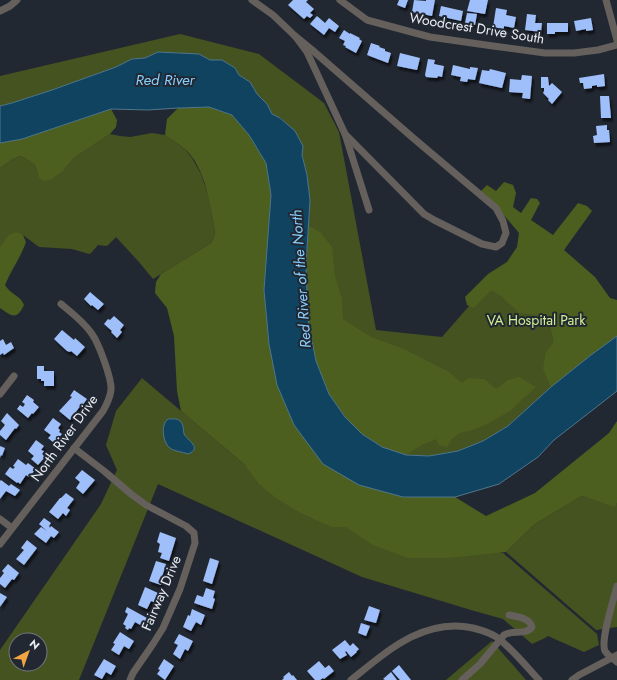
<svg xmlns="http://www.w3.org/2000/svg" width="617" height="680" font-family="Jost,sans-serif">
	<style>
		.green { fill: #445320; fill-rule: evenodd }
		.forest { fill: #4c5f1f }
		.water { fill: #0f4360; stroke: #50768c }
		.building { fill: #9ebffa; filter: url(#shadow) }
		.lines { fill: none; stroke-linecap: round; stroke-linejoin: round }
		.minor { stroke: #65605c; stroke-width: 7 }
		.labels { text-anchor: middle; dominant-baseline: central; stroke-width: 4; stroke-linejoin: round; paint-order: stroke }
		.street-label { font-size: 14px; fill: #e9edf4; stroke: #222832 }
		.park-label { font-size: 14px; fill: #d2f094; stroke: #222832 }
		.water-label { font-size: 15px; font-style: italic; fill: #88cefe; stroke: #222832 }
	</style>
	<defs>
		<filter id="shadow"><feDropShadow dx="2" dy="3.5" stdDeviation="1" flood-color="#0009"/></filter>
	</defs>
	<rect width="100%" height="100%" fill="#222832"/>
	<g class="green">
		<polygon points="180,34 259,54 324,103 339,132 376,330 442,337 532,234 617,336 551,387 508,426 483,441 458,451 429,456 406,455 306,266 310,200 307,175 302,154 303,146 281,118 272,114 267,104 257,94 250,82 239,75 235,68 222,60 210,60 199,54 158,52 145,58 132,59 116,67 52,90 12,103 0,106 0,76"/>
		<polygon points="152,133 165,135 185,149 192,158 201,174 210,200 215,232 214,237 211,243 153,279 139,262 116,237 107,246 98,245 91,253 89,254 72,249 39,247 23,235 0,247 0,168 13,159 20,156 31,161 39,171 64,170 74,158 110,134 120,136 130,137"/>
		<path d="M142,378L245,465L342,519L503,553L597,634L599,645L584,652L548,636L545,638L532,644L503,619L471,610L362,577L158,484L79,680H0V650L101,504L117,470L106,445L116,411ZM16,640H40V664H16Z"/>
		<polygon points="582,496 615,506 617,503 617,627 596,630 506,552 535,524"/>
		<polygon points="492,641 526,680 446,680"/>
	</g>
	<g class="forest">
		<path d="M209,107L232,115L249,135L266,163L271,195L264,290L269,344L403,497H455L486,516L535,493L609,433L617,421V503L615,507L582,496L535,524L506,552L448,558H408L373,545L346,527H332L318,521L297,511L276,498L259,484L245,465L181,411L177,391L174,336L167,308L155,293L156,282L161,274L211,243L214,237L215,232C211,206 205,167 185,149C179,144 171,140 165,135L167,119L178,108Z"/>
		<path d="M111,109L117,120L116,127L110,134L74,158L64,170L52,179L44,181L39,178C38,165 32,161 20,156L13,159L0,168V143L22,139Z"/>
		<polygon points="504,182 513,185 516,193 513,207 521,213 531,198 537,199 540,203 531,220 553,235 578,203 587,206 592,211 564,250 595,277 610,298 617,300 617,336 591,355 551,387 543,369 546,352 554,342 550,325 536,315 519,313 501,296 491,290 474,308 467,305 465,297 488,274 507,262 517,247 519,233 492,201 481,191 487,185 496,191"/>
		<polygon points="308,225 321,233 332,247 335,276 342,299 343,319 371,337 404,349 449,372 462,383 469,378 484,379 496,389 508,380 519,377 536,387 510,411 489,423 473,430 460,433 452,439 447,447 439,445 436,439 422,445 406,455 382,447 362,434 345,417 329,394 316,361 308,320 306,266"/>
		<path d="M16,232L23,235L26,242C21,257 11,270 5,285C10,294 21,296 24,305C16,321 12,316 0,308V247L9,235Z"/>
	</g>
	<g class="water">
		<polygon points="158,52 199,54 210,60 222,60 235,68 239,75 250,82 257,94 267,104 272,114 280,118 295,131 303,146 302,155 307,175 310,200 306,266 308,320 316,361 329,394 345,417 362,434 382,447 406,455 429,456 458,451 483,441 508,426 551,387 591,355 617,336 617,391 554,440 538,457 499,484 455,497 403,497 359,485 323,464 294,425 277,385 269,344 264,290 271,195 266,163 249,135 232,115 209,107 178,108 148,110 111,109 22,139 0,143 0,106 12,103 52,90 116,67 132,59 145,58"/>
		<path d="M168,419C172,419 177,418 180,421C184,425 183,429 184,434C187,440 203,448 188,454C183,452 173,451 170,448C164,444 162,431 164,425C165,422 166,421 168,419Z"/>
	</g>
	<g class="building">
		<polygon points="293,0 308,0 306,2 314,9 310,13 313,15 310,18 307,16 304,19 288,5"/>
		<polygon points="399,0 408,0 405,8 397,5"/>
		<polygon points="414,0 426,1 426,0 435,0 432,16 412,12"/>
		<polygon points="470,0 488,0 485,14 467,11"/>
		<polygon points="441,6 463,11 461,21 439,16"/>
		<polygon points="496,8 507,10 506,15 516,17 514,28 504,26 504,29 493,27"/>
		<polygon points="467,13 477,14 475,25 465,23"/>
		<polygon points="527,14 536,15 535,23 542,23 541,32 525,30"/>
		<polygon points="317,16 325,23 329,18 339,26 335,32 329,28 324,35 310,24"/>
		<polygon points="591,18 593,30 586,31 586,29 576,31 574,21"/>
		<polygon points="547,23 568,23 568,32 555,32 555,34 547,34"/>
		<polygon points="344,30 350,34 350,33 360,38 359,39 362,41 356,53 345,47 346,46 343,45 345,41 339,38"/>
		<polygon points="371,43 380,46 379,47 385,49 385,51 391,53 388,63 367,55"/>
		<polygon points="400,53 420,58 417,70 397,66"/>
		<polygon points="428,59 435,60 434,64 444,66 442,77 438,76 437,78 426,77 425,75"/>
		<polygon points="453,65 470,69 470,67 478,68 475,80 468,79 467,82 460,81 461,77 451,75"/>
		<polygon points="490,69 506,73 502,88 479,83 482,70 489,71"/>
		<polygon points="604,74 605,86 597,87 597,85 592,86 592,88 584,89 583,83 580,83 579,78"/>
		<polygon points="522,75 532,76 530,99 522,98 523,93 509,92 510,79 521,80"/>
		<polygon points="541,77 548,77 549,86 552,83 562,92 552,104 548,100 549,99 543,93 544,91 544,88 541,88"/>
		<polygon points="600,96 609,96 611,118 601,118"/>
		<polygon points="607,125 607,130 609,130 610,142 594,143 593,136 597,135 596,126"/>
		<polygon points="90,292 104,304 98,310 92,305 91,306 84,299"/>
		<polygon points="114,316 124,325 120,330 122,332 117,338 111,332 112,331 104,324 108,319 110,320"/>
		<polygon points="62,330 74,340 75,338 85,347 77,356 71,351 70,352 67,351 54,339"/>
		<polygon points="3,339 6,345 11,342 14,348 4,355 3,353 0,355 0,341"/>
		<polygon points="37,366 44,366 44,371 54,371 54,386 44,386 44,381 41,381 41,379 37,379"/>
		<polygon points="74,390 87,399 82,406 81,405 70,420 59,411 72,397 70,396"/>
		<polygon points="27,395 34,400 33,402 39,407 33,414 32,413 28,418 17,409 20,405 23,407 25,404 22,402"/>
		<polygon points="7,413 19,425 16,429 15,428 6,440 0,435 0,431 5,425 1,421"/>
		<polygon points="53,418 61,424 58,428 60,430 59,432 62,434 54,443 48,438 51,435 44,430"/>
		<polygon points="36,440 44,446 41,450 44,451 42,454 45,457 38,465 31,459 34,456 28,451"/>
		<polygon points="0,446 5,448 2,456 1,455 0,458"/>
		<polygon points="18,459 26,465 28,463 36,469 29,477 26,475 20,484 18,482 17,483 5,474 10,467 13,469 15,467 13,466"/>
		<polygon points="82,470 95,480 83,494 76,488 80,482 75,478"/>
		<polygon points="1,480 9,486 11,484 20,490 15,496 6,491 0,499 0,481"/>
		<polygon points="66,493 74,499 67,508 70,510 66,516 63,513 58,519 49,512 60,498 61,498"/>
		<polygon points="44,518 51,523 49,526 50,528 51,526 59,532 54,538 51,536 46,543 34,534 41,527 47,531 39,524"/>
		<polygon points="160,532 176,538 169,561 160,558 162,553 158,552 160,544 157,542"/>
		<polygon points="27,540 37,548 24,565 16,559 24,550 21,548"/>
		<polygon points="210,558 219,561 212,584 203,581"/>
		<polygon points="156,561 166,564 162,577 163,578 161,585 149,581"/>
		<polygon points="8,564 19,573 14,580 12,579 5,588 0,584 0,578 4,573 2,571"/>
		<polygon points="145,587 158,593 154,602 151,601 147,609 138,605"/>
		<polygon points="206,588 215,591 213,598 215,599 212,609 194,603 197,595 203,597"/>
		<polygon points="0,593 7,597 0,607"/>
		<polygon points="369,606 380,610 376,623 364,620"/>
		<polygon points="127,607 147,618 142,626 135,622 131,629 129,628 128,630 125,628 126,626 123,624 128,614 125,612"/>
		<polygon points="192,609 205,615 201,625 196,622 191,631 183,627 188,615 190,616"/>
		<polygon points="361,623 370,626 366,636 358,633"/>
		<polygon points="120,632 134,641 129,649 124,646 119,655 111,650 115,644 113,643"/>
		<polygon points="179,634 193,641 188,651 185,649 180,659 173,654 178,645 174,643"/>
		<polygon points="345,640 350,646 353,643 359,649 356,652 357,652 351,657 346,651 345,652 347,655 340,659 332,650"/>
		<polygon points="104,659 116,666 111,675 106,672 102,679 94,675"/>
		<polygon points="164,659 174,666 165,680 157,674 160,670 158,669"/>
		<polygon points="319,661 325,668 329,665 334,671 324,679 323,678 320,680 315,680 307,671"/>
		<polygon points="399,665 411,680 400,680 392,671"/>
		<polygon points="289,672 292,676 293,675 297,680 282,680 284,678 283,677"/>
		<polygon points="391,672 397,680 385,680 383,679"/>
	</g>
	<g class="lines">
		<g class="minor">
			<polyline points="252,0 273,15 295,36 307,52 345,134 369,210"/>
			<polyline points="340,0 367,20 430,37 493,46 545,53 574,53 598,50 617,45"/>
			<polyline points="606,0 617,40"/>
			<polyline points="0,11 10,6 17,0"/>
			<polyline points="295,36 311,49 412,137 496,208 503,221 506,233 502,243 496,247 482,244 434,220 424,214 345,134"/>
			<polyline points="0,394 14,376"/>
			<polyline points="74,448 104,471 131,494 146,505 186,526 194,533 195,543 180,589 170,612 163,628 153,644 133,673 130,680"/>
			<polyline points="0,519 12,528"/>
			<path d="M0,544L103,411C107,404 110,398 111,390C112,379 99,344 92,334C84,322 72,313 61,304"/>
			<path d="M617,586C614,599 600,640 605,651C607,655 614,659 617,662"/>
			<path d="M351,680C386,652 424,617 473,628C481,630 491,633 498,638C513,650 526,666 539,680"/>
			<path d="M462,680L480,664L504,635C513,629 525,636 532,627C530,618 518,617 509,615"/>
			<polyline points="572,680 579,675 617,655"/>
		</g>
	</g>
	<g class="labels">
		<g class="street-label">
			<text transform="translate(477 28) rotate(9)">Woodcrest Drive South</text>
			<text transform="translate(64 438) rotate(-54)">North River Drive</text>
			<text transform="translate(161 593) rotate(-67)">Fairway Drive</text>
		</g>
		<g class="park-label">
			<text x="536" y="320">VA Hospital Park</text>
		</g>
		<g class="water-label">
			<text x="165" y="80">Red River</text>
			<text transform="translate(301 279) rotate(-94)">Red River of the North</text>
		</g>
	</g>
	<g transform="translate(28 652) rotate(41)"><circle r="19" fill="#222832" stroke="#727780"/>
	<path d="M0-3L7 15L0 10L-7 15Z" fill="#f3a442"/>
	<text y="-6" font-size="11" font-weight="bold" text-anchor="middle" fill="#e9edf4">N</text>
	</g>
</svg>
